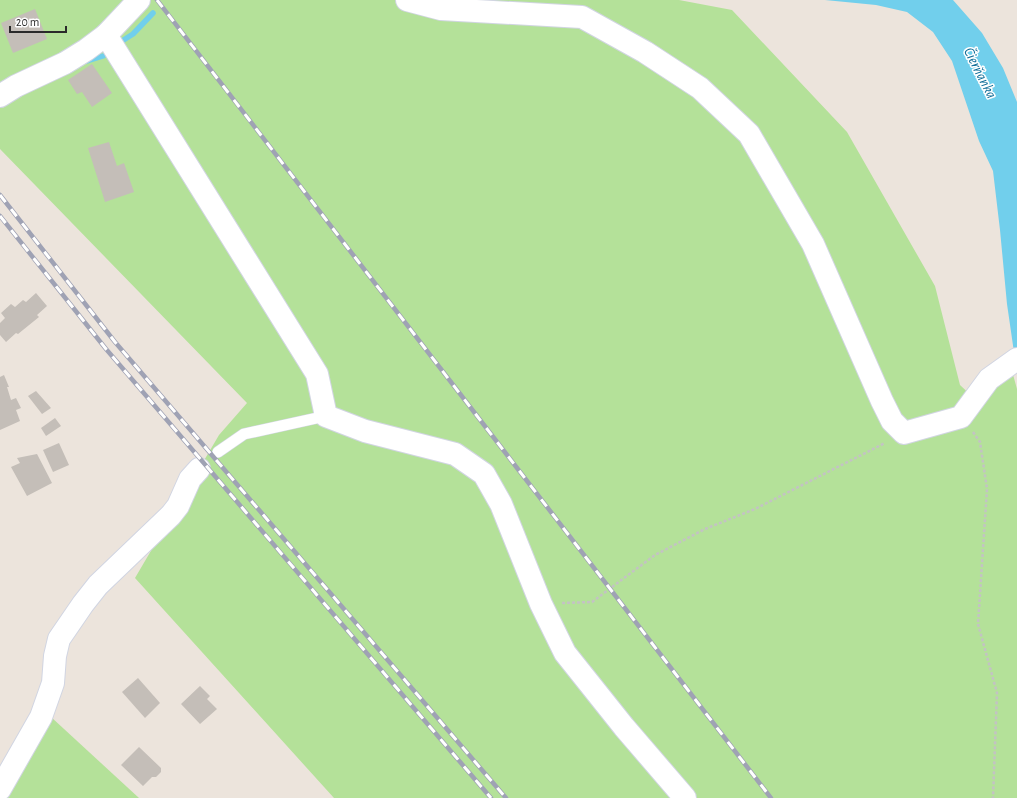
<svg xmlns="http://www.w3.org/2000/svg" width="1017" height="798" font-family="'Alegreya Sans',sans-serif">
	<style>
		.green { fill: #b4e199 }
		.water { fill: #71cfec }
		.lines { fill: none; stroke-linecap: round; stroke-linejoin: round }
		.stream { stroke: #71cfec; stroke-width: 5.5 }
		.building { fill: #c4beb8 }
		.lane-casing { stroke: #d1d5e2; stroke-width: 12 }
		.street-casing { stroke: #d1d5e2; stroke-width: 24 }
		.path { stroke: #c3c3c3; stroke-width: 2.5; stroke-dasharray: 3 2; stroke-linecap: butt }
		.lane { stroke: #fff; stroke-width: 11 }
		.street { stroke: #fff; stroke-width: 22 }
		.rail-casing { stroke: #9fa2b4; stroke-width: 4.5 }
		.rail { stroke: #fff; stroke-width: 3; stroke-dasharray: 9; stroke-linecap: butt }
		.labels { text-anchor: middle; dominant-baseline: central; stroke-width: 3; stroke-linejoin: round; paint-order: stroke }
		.water-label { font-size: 15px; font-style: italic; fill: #106d97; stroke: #fff }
	</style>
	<rect width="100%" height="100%" fill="#ece4dc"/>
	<g class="green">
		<polygon points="0,0 679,0 732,10 847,132 935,286 960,385 979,403 1012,371 1017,389 1017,798 334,798 135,578 219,435 247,403 0,149"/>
		<polygon points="51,717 139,798 6,798"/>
	</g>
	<polygon class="water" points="825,0 953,0 982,33 1003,68 1017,102 1017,373 1007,304 1000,230 993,171 979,141 952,61 933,32 907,12 876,5"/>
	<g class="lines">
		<g class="stream">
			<polyline points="122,41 133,34 153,13"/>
			<polyline points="87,61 103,56"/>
		</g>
	</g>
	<g class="building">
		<polygon points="35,9 47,39 13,53 1,23"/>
		<polygon points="92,64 112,93 92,107 82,92 77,94 68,80"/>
		<polygon points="109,142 117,166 124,163 134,192 105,202 88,148"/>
		<polygon points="36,293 47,306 37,315 39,317 18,334 16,333 6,342 0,335 0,323 5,318 1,313 11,304 15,307 23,300 26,302"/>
		<polygon points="4,375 9,387 7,387 11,400 16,398 21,408 16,410 20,421 0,430 0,377"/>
		<polygon points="36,391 51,408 42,414 28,396"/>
		<polygon points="55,418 61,426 46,436 41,428"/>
		<polygon points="59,443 69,465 53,472 43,450"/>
		<polygon points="37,454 52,483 27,496 11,467 20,463 17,458"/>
		<polygon points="138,678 160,703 145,718 122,692"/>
		<polygon points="200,686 210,696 207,699 217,709 200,724 181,704"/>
		<polygon points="139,747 161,768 161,772 156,777 152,777 143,786 121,765"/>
	</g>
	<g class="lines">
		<g class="lane-casing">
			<polyline id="lane" points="218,452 244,434 326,416"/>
		</g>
		<g class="street-casing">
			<g id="street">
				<polyline points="407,0 441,9 582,17 645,52 700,88 749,134 813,244 882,401 892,421 904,433 961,417 989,379 1017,359"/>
				<polyline points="106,35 317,374 326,416 365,431 455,454 484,474 501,504 541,604 565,653 624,727 685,798"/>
				<polyline points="0,96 16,86 65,63 86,50 106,35 139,0"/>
				<polyline points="0,789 41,717 53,683 55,656 59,639 83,604 98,585 171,515 178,506 190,479 199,469"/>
			</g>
		</g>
		<g class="path">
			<polyline points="973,432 980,442 987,489 978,624 997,693 993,798"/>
			<polyline points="562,603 592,602 655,555 705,529 755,509 885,443"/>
		</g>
		<use href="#lane" class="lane"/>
		<use href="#street" class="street"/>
		<g class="rail-casing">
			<g id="rail">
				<polyline points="157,0 771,798"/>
				<polyline points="0,195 115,342 506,798"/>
				<polyline points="0,216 106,349 491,798"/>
			</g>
		</g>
		<use href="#rail" class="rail"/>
	</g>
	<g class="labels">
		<g class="water-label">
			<text transform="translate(980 73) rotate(63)">Čierňanka</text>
		</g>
	</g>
	<path d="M10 26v6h56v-6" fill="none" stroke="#2a2a2a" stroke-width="2"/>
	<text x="16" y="26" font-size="12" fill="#2a2a2a" stroke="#ffffff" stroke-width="3" paint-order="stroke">20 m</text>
</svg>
